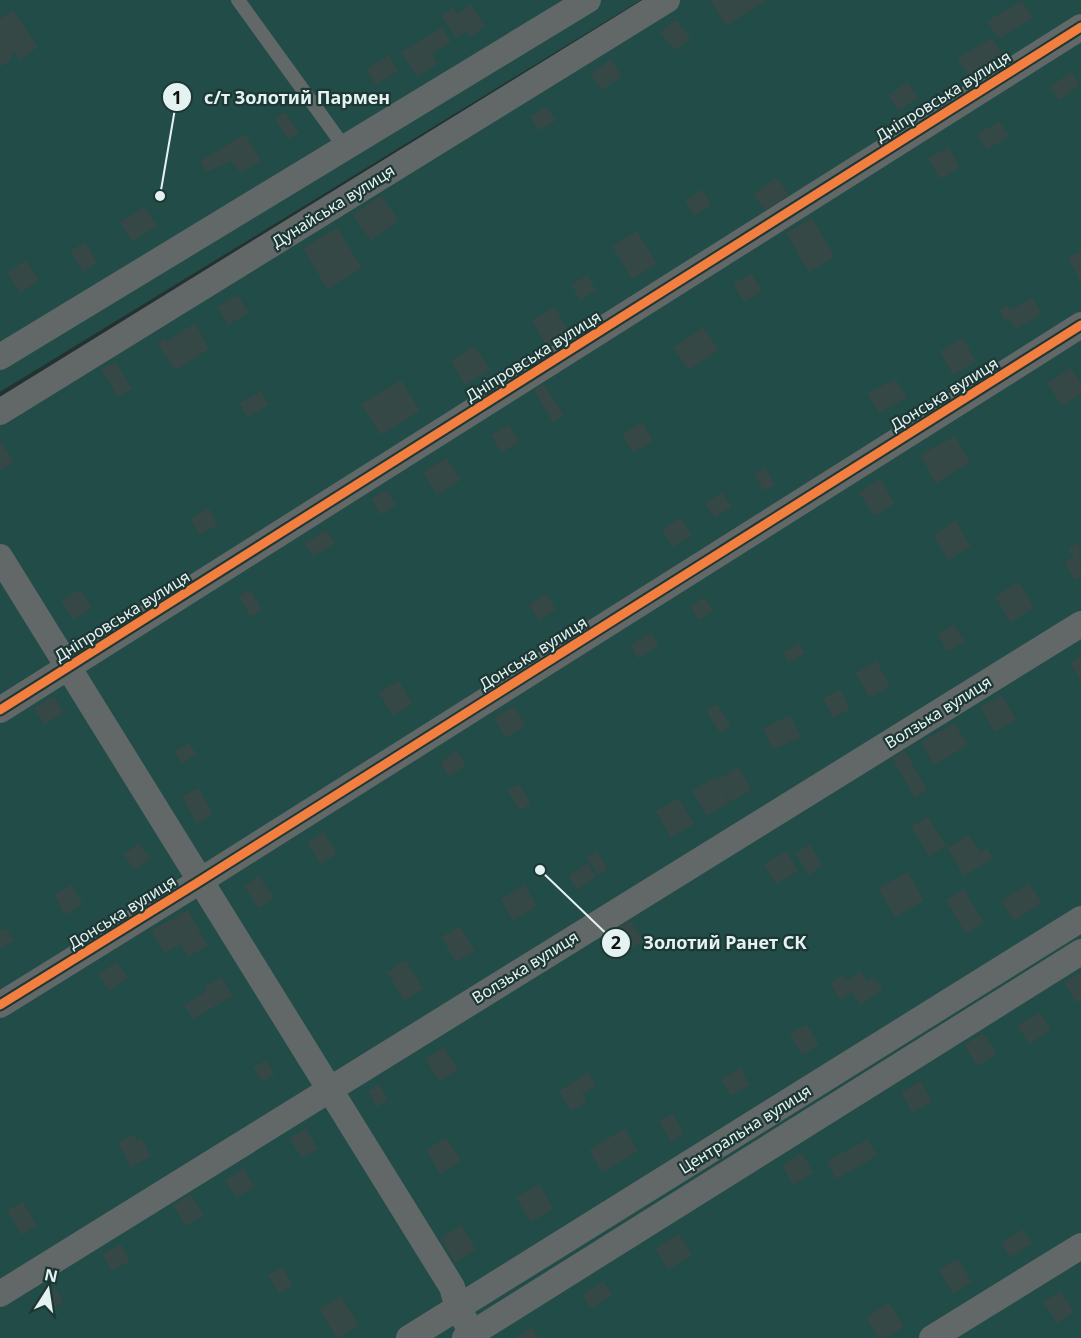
<svg xmlns="http://www.w3.org/2000/svg" width="1081" height="1338" font-family="'Noto Sans',sans-serif">
	<style>
		.green { fill: #214c48 }
		.building { fill: #354846 }
		.lines { fill: none; stroke-linecap: round; stroke-linejoin: round }
		.lane { stroke: #616867; stroke-width: 14 }
		.street { stroke: #616867; stroke-width: 26 }
		.cycleway-casing { stroke: #1d3735; stroke-width: 13 }
		.cycleway { stroke: #f27e40; stroke-width: 9 }
		.labels { text-anchor: middle; dominant-baseline: central; stroke-width: 4.5; stroke-linejoin: round; paint-order: stroke }
		.street-label { font-size: 16px; fill: #e4f3f1; stroke: #1d3735 }
		.leader { fill: none; stroke: #e4f3f1; stroke-width: 2 }
		.callout-dot { fill: #e4f3f1; stroke: #1d3735; stroke-width: 2 }
		.mark-label { font-size: 18px; text-anchor: middle; font-weight: bold; fill: #111 }
		.callout-label { font-size: 18px; text-anchor: middle; font-weight: bold; fill: #e4f3f1; stroke: #1d3735; stroke-width: 4.5; stroke-linejoin: round; paint-order: stroke }
	</style>
	<rect width="100%" height="100%" fill="#233130"/>
	<g class="green">
		<polygon points="0,0 641,0 0,392"/>
		<polygon points="651,0 1081,0 1081,1338 0,1338 0,401"/>
	</g>
	<g class="building">
		<polygon points="710,0 767,0 726,26"/>
		<polygon points="1022,1 1033,18 998,39 987,21"/>
		<polygon points="471,4 485,27 469,37 466,32 456,38 441,15 453,7 457,14"/>
		<polygon points="13,10 38,47 20,60 15,53 10,56 12,59 0,67 0,19"/>
		<polygon points="676,20 691,38 675,51 660,32"/>
		<polygon points="442,27 451,42 432,54 437,64 417,77 401,52"/>
		<polygon points="992,38 1006,61 971,82 957,58"/>
		<polygon points="389,55 398,71 376,85 366,69"/>
		<polygon points="611,59 622,76 602,91 590,74"/>
		<polygon points="1071,72 1080,85 1059,100 1049,87"/>
		<polygon points="908,82 919,98 898,111 888,95"/>
		<polygon points="547,106 556,121 538,131 530,116"/>
		<polygon points="285,112 299,133 288,140 275,119"/>
		<polygon points="999,121 1009,136 987,150 977,134"/>
		<polygon points="245,134 261,161 240,173 232,161 207,172 200,161"/>
		<polygon points="949,147 960,168 940,179 928,158"/>
		<polygon points="777,177 789,195 765,211 753,194"/>
		<polygon points="702,189 712,205 694,216 685,201"/>
		<polygon points="381,195 399,220 371,241 353,215"/>
		<polygon points="144,207 157,226 132,242 120,222"/>
		<polygon points="812,218 835,257 809,272 786,233"/>
		<polygon points="337,228 362,268 327,289 303,248"/>
		<polygon points="637,231 657,264 632,279 612,246"/>
		<polygon points="85,242 97,263 83,272 70,251"/>
		<polygon points="1081,251 1081,283 1068,257"/>
		<polygon points="26,260 39,281 20,293 7,272"/>
		<polygon points="751,273 762,291 744,302 733,284"/>
		<polygon points="588,275 596,291 580,300 571,284"/>
		<polygon points="238,295 249,313 228,325 217,307"/>
		<polygon points="1033,298 1042,314 1016,329 1010,319 1005,321 999,310 1007,305 1010,310"/>
		<polygon points="555,307 569,332 546,346 532,320"/>
		<polygon points="195,323 209,349 175,371 157,343 165,338 167,341"/>
		<polygon points="703,327 719,350 689,370 673,348"/>
		<polygon points="963,338 976,362 953,375 940,351"/>
		<polygon points="475,346 490,370 465,385 451,361"/>
		<polygon points="115,361 132,389 118,397 101,369"/>
		<polygon points="1071,368 1081,385 1081,394 1062,406 1047,383"/>
		<polygon points="896,379 907,398 879,413 867,393"/>
		<polygon points="401,380 420,411 381,435 361,404"/>
		<polygon points="544,384 564,416 553,423 534,390"/>
		<polygon points="261,391 269,405 247,417 239,403"/>
		<polygon points="642,422 653,440 633,453 622,435"/>
		<polygon points="509,425 519,442 501,453 491,435"/>
		<polygon points="955,436 970,462 936,484 920,455"/>
		<polygon points="0,440 14,462 0,471"/>
		<polygon points="447,458 461,480 437,495 423,472"/>
		<polygon points="765,467 775,485 764,491 754,474"/>
		<polygon points="880,479 895,503 874,516 859,492"/>
		<polygon points="387,490 396,505 381,515 371,499"/>
		<polygon points="722,492 732,507 715,518 705,503"/>
		<polygon points="209,508 218,525 199,535 190,518"/>
		<polygon points="680,517 692,535 673,547 662,530"/>
		<polygon points="956,521 971,547 948,560 933,535"/>
		<polygon points="326,530 335,543 313,557 304,543"/>
		<polygon points="1079,542 1081,577 1075,580 1064,562 1073,557 1068,549"/>
		<polygon points="1019,582 1034,608 1010,623 995,596"/>
		<polygon points="80,589 92,608 73,620 61,601"/>
		<polygon points="250,589 262,610 250,617 239,596"/>
		<polygon points="546,593 556,610 539,621 529,605"/>
		<polygon points="705,597 713,611 699,620 690,606"/>
		<polygon points="954,624 965,642 948,652 937,634"/>
		<polygon points="651,633 659,646 638,659 630,645"/>
		<polygon points="799,643 805,653 789,663 783,652"/>
		<polygon points="1081,656 1081,678 1079,679 1070,662"/>
		<polygon points="877,661 890,686 870,698 855,673"/>
		<polygon points="399,681 413,704 392,716 379,692"/>
		<polygon points="840,689 850,709 833,718 823,699"/>
		<polygon points="1002,695 1016,720 995,732 980,707"/>
		<polygon points="54,696 64,712 44,725 34,708"/>
		<polygon points="717,704 731,726 720,733 706,711"/>
		<polygon points="514,706 526,726 505,738 494,718"/>
		<polygon points="790,715 801,737 773,750 763,728"/>
		<polygon points="955,723 968,745 934,765 921,742"/>
		<polygon points="189,743 197,754 182,764 174,752"/>
		<polygon points="457,751 466,765 449,776 440,762"/>
		<polygon points="905,751 927,790 915,798 892,758"/>
		<polygon points="738,767 752,790 731,802 717,780"/>
		<polygon points="715,777 730,802 707,816 692,791"/>
		<polygon points="519,784 531,804 520,811 507,790"/>
		<polygon points="199,788 213,815 196,823 182,796"/>
		<polygon points="679,798 694,824 671,838 656,811"/>
		<polygon points="928,817 946,846 929,856 911,826"/>
		<polygon points="324,832 337,854 320,864 307,842"/>
		<polygon points="969,835 980,852 987,848 993,859 964,876 947,848"/>
		<polygon points="139,843 151,859 135,870 123,854"/>
		<polygon points="810,844 823,866 809,875 795,853"/>
		<polygon points="597,851 608,869 598,875 586,857"/>
		<polygon points="786,851 798,871 776,884 764,864"/>
		<polygon points="587,863 596,877 577,890 568,876"/>
		<polygon points="908,872 924,901 895,917 878,888"/>
		<polygon points="259,876 274,898 259,909 244,886"/>
		<polygon points="1029,883 1042,903 1014,921 1001,901"/>
		<polygon points="71,885 83,904 65,915 54,895"/>
		<polygon points="525,885 537,906 513,921 501,899"/>
		<polygon points="964,889 984,923 966,934 946,900"/>
		<polygon points="188,910 208,946 188,957 181,944 164,953 151,930"/>
		<polygon points="630,920 643,941 617,957 604,937"/>
		<polygon points="460,926 475,951 456,962 441,937"/>
		<polygon points="6,928 14,941 0,949 0,931"/>
		<polygon points="406,960 423,989 404,1001 387,972"/>
		<polygon points="116,962 128,977 110,991 98,975"/>
		<polygon points="860,971 867,981 874,977 883,990 860,1005 852,993 841,1000 830,983 842,975 846,981"/>
		<polygon points="1081,972 1081,1000 1076,1003 1064,982"/>
		<polygon points="221,977 233,996 193,1019 184,1005 206,991 203,988"/>
		<polygon points="1040,1012 1051,1030 1029,1044 1017,1026"/>
		<polygon points="807,1024 819,1045 802,1055 789,1034"/>
		<polygon points="983,1033 997,1054 977,1066 964,1045"/>
		<polygon points="444,1047 458,1070 439,1081 425,1058"/>
		<polygon points="266,1060 275,1074 262,1082 253,1067"/>
		<polygon points="740,1068 750,1085 731,1096 721,1080"/>
		<polygon points="588,1073 596,1086 582,1094 587,1102 571,1111 559,1091"/>
		<polygon points="921,1081 932,1102 912,1113 901,1092"/>
		<polygon points="379,1084 388,1100 377,1107 368,1091"/>
		<polygon points="673,1113 684,1134 671,1142 659,1121"/>
		<polygon points="306,1128 318,1149 302,1159 289,1138"/>
		<polygon points="625,1128 638,1151 602,1173 589,1150"/>
		<polygon points="133,1134 137,1140 141,1138 151,1156 131,1167 118,1143"/>
		<polygon points="446,1137 461,1161 440,1174 426,1150"/>
		<polygon points="868,1139 877,1156 836,1179 827,1161"/>
		<polygon points="802,1153 814,1173 793,1185 782,1165"/>
		<polygon points="244,1169 255,1187 236,1198 225,1180"/>
		<polygon points="539,1184 554,1209 531,1222 516,1197"/>
		<polygon points="190,1194 204,1215 186,1226 173,1205"/>
		<polygon points="23,1202 37,1226 21,1235 7,1210"/>
		<polygon points="462,1225 476,1250 455,1263 441,1238"/>
		<polygon points="1023,1229 1032,1244 1010,1257 1001,1243"/>
		<polygon points="679,1234 692,1255 668,1270 655,1249"/>
		<polygon points="121,1244 130,1261 112,1271 102,1254"/>
		<polygon points="958,1259 972,1282 953,1294 939,1270"/>
		<polygon points="282,1267 293,1285 279,1294 268,1275"/>
		<polygon points="603,1281 612,1295 591,1309 582,1295"/>
		<polygon points="55,1287 64,1302 51,1310 42,1295"/>
		<polygon points="1061,1291 1074,1312 1057,1323 1043,1302"/>
		<polygon points="341,1296 359,1326 337,1338 319,1309"/>
		<polygon points="889,1302 904,1327 886,1338 878,1338 866,1317"/>
		<polygon points="532,1327 539,1338 515,1338"/>
	</g>
	<g class="lines">
		<polyline class="lane" points="238,0 345,148"/>
		<g class="street">
			<polyline points="0,357 588,0"/>
			<polyline points="0,412 667,0"/>
			<polyline points="0,557 452,1287 458,1308 475,1338"/>
			<polyline points="0,710 1081,27"/>
			<polyline points="0,1005 200,881 1081,325"/>
			<polyline points="0,1294 1081,624"/>
			<polyline points="409,1338 1081,919"/>
			<polyline points="465,1338 1081,952"/>
			<polyline points="932,1338 1081,1246"/>
		</g>
		<g class="cycleway-casing">
			<g id="cycleway">
				<polyline points="0,710 1081,27"/>
				<polyline points="0,1005 200,881 1081,325"/>
			</g>
		</g>
		<use href="#cycleway" class="cycleway"/>
	</g>
	<g class="labels">
		<g class="street-label">
			<text transform="translate(943 96) rotate(-32)">Дніпровська вулиця</text>
			<text transform="translate(333 206) rotate(-32)">Дунайська вулиця</text>
			<text transform="translate(533 356) rotate(-32)">Дніпровська вулиця</text>
			<text transform="translate(944 394) rotate(-32)">Донська вулиця</text>
			<text transform="translate(122 616) rotate(-32)">Дніпровська вулиця</text>
			<text transform="translate(533 653) rotate(-32)">Донська вулиця</text>
			<text transform="translate(938 712) rotate(-32)">Волзька вулиця</text>
			<text transform="translate(122 912) rotate(-32)">Донська вулиця</text>
			<text transform="translate(525 967) rotate(-32)">Волзька вулиця</text>
			<text transform="translate(745 1129) rotate(-32)">Центральна вулиця</text>
		</g>
	</g>
	<path class="leader" d="M160 196L177 97M540 870L616 943"/>
	<g class="callout-dot">
		<circle cx="160" cy="196" r="6"/>
		<circle cx="540" cy="870" r="6"/>
		<circle cx="177" cy="97" r="15"/>
		<circle cx="616" cy="943" r="15"/>
	</g>
	<g class="mark-label">
		<text x="177" y="104">1</text>
		<text x="616" y="949">2</text>
	</g>
	<g class="callout-label">
		<text x="297" y="104">с/т Золотий Пармен</text>
		<text x="725" y="949">Золотий Ранет СК</text>
	</g>
	<g transform="translate(48 1290) rotate(12)" stroke="#1d3735" stroke-width="4.5" paint-order="stroke">
	<path d="M0-4.5L10 22L0 15L-10 22Z" fill="#e4f3f1"/>
	<text y="-9" font-size="16" font-weight="bold" text-anchor="middle" fill="#e4f3f1">N</text>
	</g>
</svg>
